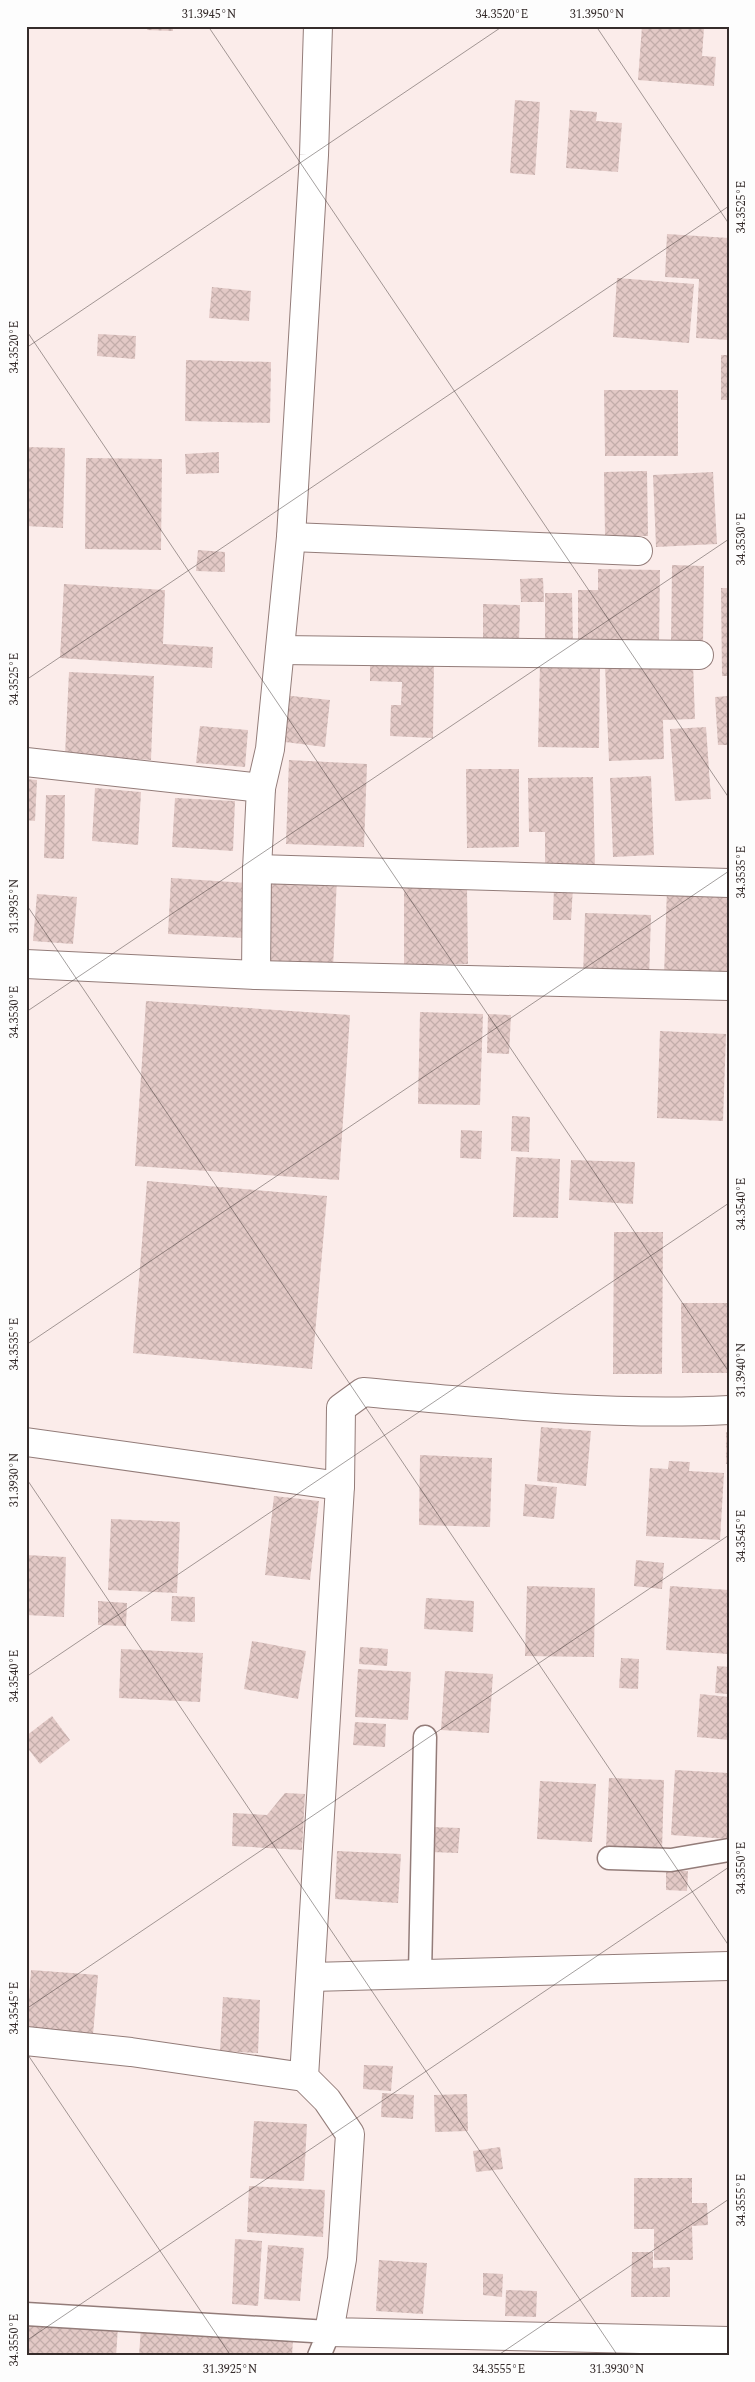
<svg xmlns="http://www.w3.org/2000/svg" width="755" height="2382" font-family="Spectral,serif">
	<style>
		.building { fill: url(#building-cross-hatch) }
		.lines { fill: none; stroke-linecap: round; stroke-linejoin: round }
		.service-casing { stroke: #937c79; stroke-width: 25 }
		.minor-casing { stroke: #937c79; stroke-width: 30 }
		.service { stroke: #fff; stroke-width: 22 }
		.minor { stroke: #fff; stroke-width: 28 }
		.ticks { fill: none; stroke: #352c2b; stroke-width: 1; stroke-opacity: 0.45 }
		.neatline { fill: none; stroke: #352c2b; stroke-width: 2 }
		.ticks-label { font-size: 12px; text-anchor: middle; fill: #352c2b }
	</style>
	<defs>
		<pattern id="building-cross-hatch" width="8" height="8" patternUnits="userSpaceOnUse" patternTransform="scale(1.25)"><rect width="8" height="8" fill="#e3c9c6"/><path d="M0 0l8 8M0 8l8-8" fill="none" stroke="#c3adaa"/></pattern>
	</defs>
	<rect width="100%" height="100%" fill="#fbecea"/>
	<g class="building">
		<polygon points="148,26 173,26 173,31 147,30"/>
		<polygon points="642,26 692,26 704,28 702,56 716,57 714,86 638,80"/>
		<polygon points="515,100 540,102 535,175 510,173"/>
		<polygon points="570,110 597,112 596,121 622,123 618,172 566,168"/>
		<polygon points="667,234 729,238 729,340 696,338 699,279 665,277"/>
		<polygon points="617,278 694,284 689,343 613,337"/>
		<polygon points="212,287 251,291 249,321 209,318"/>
		<polygon points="98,334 136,336 135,359 97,356"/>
		<rect x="721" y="355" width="8" height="45"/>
		<polygon points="186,360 271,362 270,423 185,421"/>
		<polygon points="604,390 678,390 678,456 605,456"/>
		<polygon points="26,447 65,448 63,528 26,526"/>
		<polygon points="219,452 219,473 186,474 185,454"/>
		<polygon points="86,458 162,459 161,550 85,549"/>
		<polygon points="647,471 648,536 605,536 604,472"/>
		<polygon points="713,472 717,544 656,547 653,475"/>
		<polygon points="198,550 225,552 225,572 196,571"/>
		<polygon points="672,565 704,566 703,645 671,645"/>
		<polygon points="598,569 660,570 659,645 578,644 578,590 598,590"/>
		<polygon points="543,578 544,602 521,602 520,579"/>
		<polygon points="64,584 165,590 163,644 213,647 212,668 60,658"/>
		<polygon points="721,588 729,588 729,676 722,676"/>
		<polygon points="545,593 572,593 573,647 545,646"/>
		<polygon points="483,604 520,605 519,643 483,642"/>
		<polygon points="370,660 434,662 433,738 390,736 391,705 401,705 402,682 370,681"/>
		<polygon points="540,663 600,664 599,748 538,747"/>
		<polygon points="693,663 695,719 663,720 664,759 609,761 605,666"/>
		<polygon points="69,672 154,676 151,760 65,755"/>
		<polygon points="282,695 330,700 325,747 277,741"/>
		<polygon points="729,696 729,745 718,745 715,697"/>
		<polygon points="200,726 248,730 245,767 196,763"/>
		<polygon points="706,727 711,799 675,801 670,729"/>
		<polygon points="289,760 367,764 364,847 286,844"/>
		<polygon points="466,769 519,769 519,847 467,848"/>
		<polygon points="651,776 654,855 613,857 610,778"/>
		<polygon points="593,777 595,867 545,868 545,832 529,832 528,778"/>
		<polygon points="26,779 37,780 35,821 26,820"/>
		<polygon points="95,788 141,792 138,845 92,841"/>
		<polygon points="46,795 65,795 64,859 44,858"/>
		<polygon points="175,798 235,801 233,851 172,847"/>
		<polygon points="269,873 337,876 333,969 265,966"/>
		<polygon points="171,878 247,883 244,938 168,934"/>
		<polygon points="554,885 573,887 571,920 553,920"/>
		<polygon points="404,887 467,888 468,964 404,964"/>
		<polygon points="667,888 729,891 729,980 664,976"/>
		<polygon points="37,894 77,897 73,944 33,941"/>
		<polygon points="585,913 651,915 649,981 583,978"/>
		<polygon points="146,1001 350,1015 339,1180 135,1166"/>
		<polygon points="420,1012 483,1014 480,1105 418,1104"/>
		<polygon points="488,1014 511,1015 509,1054 487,1053"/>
		<polygon points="660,1031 726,1034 723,1121 657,1118"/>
		<polygon points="512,1116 530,1117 529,1152 511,1151"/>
		<polygon points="461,1130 482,1131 481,1159 460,1158"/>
		<polygon points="516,1157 560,1159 558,1218 513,1217"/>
		<polygon points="571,1160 635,1162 633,1204 569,1200"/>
		<polygon points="147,1181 327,1196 312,1369 133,1353"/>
		<polygon points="614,1232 663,1232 662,1374 613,1374"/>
		<polygon points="681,1303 729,1303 729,1373 682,1373"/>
		<polygon points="541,1427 591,1431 586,1486 537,1481"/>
		<rect x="726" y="1432" width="3" height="32"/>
		<polygon points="420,1455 492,1458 490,1527 419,1525"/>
		<polygon points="669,1461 690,1462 689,1471 724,1473 720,1540 646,1536 650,1468 668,1469"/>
		<polygon points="525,1484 557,1487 554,1519 523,1516"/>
		<polygon points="274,1496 319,1501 310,1580 265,1575"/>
		<polygon points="111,1519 180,1522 177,1593 108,1590"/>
		<polygon points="26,1555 66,1557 64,1617 26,1615"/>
		<polygon points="636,1560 664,1563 662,1589 634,1586"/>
		<polygon points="527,1586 595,1588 594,1657 525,1656"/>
		<polygon points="670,1586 729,1590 729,1654 666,1650"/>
		<polygon points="172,1596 195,1597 195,1622 171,1621"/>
		<polygon points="426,1598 474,1601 473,1632 424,1629"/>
		<polygon points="98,1601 127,1603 126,1626 98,1625"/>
		<polygon points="252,1641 306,1651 298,1699 244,1689"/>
		<polygon points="360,1647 388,1649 387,1666 359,1664"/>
		<polygon points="121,1649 203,1653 200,1702 119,1698"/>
		<polygon points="621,1658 639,1659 638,1689 619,1688"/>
		<polygon points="717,1666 729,1667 729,1694 715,1693"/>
		<polygon points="358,1669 411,1672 408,1720 355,1717"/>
		<polygon points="445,1671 493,1674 489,1733 441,1730"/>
		<polygon points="700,1694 729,1697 729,1740 697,1737"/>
		<polygon points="52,1716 70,1740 40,1764 26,1746 26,1736"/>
		<polygon points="355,1722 386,1724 385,1747 353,1745"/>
		<polygon points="675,1770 729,1773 729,1839 671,1835"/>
		<polygon points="609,1778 664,1780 662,1851 606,1848"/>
		<polygon points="540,1781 596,1784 592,1842 537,1839"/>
		<polygon points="285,1793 305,1794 302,1850 232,1846 233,1813 267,1815"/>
		<polygon points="432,1827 460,1828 458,1853 431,1852"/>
		<polygon points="337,1851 401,1854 398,1903 335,1899"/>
		<polygon points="666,1871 688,1871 687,1891 666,1890"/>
		<polygon points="31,1970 98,1975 93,2035 27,2030"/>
		<polygon points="223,1997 260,2000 258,2053 220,2051"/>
		<polygon points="364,2065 393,2066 391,2091 363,2089"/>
		<polygon points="382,2093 414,2095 413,2119 381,2117"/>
		<polygon points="467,2094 468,2131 435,2132 434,2095"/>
		<polygon points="254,2121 307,2124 304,2181 250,2178"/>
		<polygon points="500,2147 503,2169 476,2172 473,2151"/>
		<polygon points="634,2178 692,2178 692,2203 707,2203 708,2225 692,2226 693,2260 654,2260 654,2229 634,2229"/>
		<polygon points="249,2186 325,2190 323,2237 247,2232"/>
		<polygon points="235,2239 262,2241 258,2306 232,2304"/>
		<polygon points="268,2245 304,2248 300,2301 264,2299"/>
		<polygon points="632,2252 653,2252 653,2268 670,2267 670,2297 631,2297"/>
		<polygon points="379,2260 427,2263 423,2314 376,2311"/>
		<polygon points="483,2273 503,2274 502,2297 483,2295"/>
		<polygon points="506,2290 537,2291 536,2317 505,2316"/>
		<polygon points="26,2320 118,2327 116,2356 26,2356"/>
		<polygon points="141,2327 293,2339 292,2356 139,2356"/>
	</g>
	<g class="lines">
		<g class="service-casing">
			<g id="service">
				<polyline points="609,1858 671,1860 729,1850"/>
				<polyline points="420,1974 425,1737"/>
				<polyline points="26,2314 329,2332 319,2356"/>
			</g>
		</g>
		<g class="minor-casing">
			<g id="minor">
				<polyline points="291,537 638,551"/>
				<polyline points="280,650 699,655"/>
				<polyline points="26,762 261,788"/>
				<polyline points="257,869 729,883"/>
				<polyline points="26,964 256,975 729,986"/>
				<polyline points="256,975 257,869 261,788 270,749 291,537 314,155 318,26"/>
				<path d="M26,1442L340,1486L341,1408L363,1392C485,1403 607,1416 729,1410"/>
				<polyline points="340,1486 304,2077 327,2100 350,2134 342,2259 329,2332 729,2341"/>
				<polyline points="311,1977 729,1966"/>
				<polyline points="26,2041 131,2052 304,2077"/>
			</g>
		</g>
		<use href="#service" class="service"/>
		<use href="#minor" class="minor"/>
	</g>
	<path class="ticks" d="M208,26L729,798M596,26L729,224M26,330L729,1372M26,348L503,26M26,680L729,206M26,904L729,1946M26,1012L729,539M26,1345L729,871M26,1478L618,2356M26,1677L729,1203M26,2009L729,1535M26,2052L231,2356M26,2341L729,1867M497,2356L729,2199"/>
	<rect width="755" height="2382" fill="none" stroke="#fdfdfd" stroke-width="55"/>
	<rect x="28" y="28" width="700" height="2326" class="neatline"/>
	<g class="ticks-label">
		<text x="209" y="18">31.3945°N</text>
		<text x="502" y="18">34.3520°E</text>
		<text x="597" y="18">31.3950°N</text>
		<text transform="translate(741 207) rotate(-90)" y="4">34.3525°E</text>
		<text transform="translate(14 347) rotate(-90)" y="4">34.3520°E</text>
		<text transform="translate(741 539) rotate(-90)" y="4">34.3530°E</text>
		<text transform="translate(14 679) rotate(-90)" y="4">34.3525°E</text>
		<text transform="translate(741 872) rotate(-90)" y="4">34.3535°E</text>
		<text transform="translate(14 906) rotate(-90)" y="4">31.3935°N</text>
		<text transform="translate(14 1012) rotate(-90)" y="4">34.3530°E</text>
		<text transform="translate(741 1204) rotate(-90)" y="4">34.3540°E</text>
		<text transform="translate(14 1344) rotate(-90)" y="4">34.3535°E</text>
		<text transform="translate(741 1370) rotate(-90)" y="4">31.3940°N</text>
		<text transform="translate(14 1480) rotate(-90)" y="4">31.3930°N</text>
		<text transform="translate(741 1536) rotate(-90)" y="4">34.3545°E</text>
		<text transform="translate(14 1676) rotate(-90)" y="4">34.3540°E</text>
		<text transform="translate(741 1868) rotate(-90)" y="4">34.3550°E</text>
		<text transform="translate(14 2008) rotate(-90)" y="4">34.3545°E</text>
		<text transform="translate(741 2200) rotate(-90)" y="4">34.3555°E</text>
		<text transform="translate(14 2340) rotate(-90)" y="4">34.3550°E</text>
		<text x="230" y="2373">31.3925°N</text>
		<text x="499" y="2373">34.3555°E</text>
		<text x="617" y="2373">31.3930°N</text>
	</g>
</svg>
